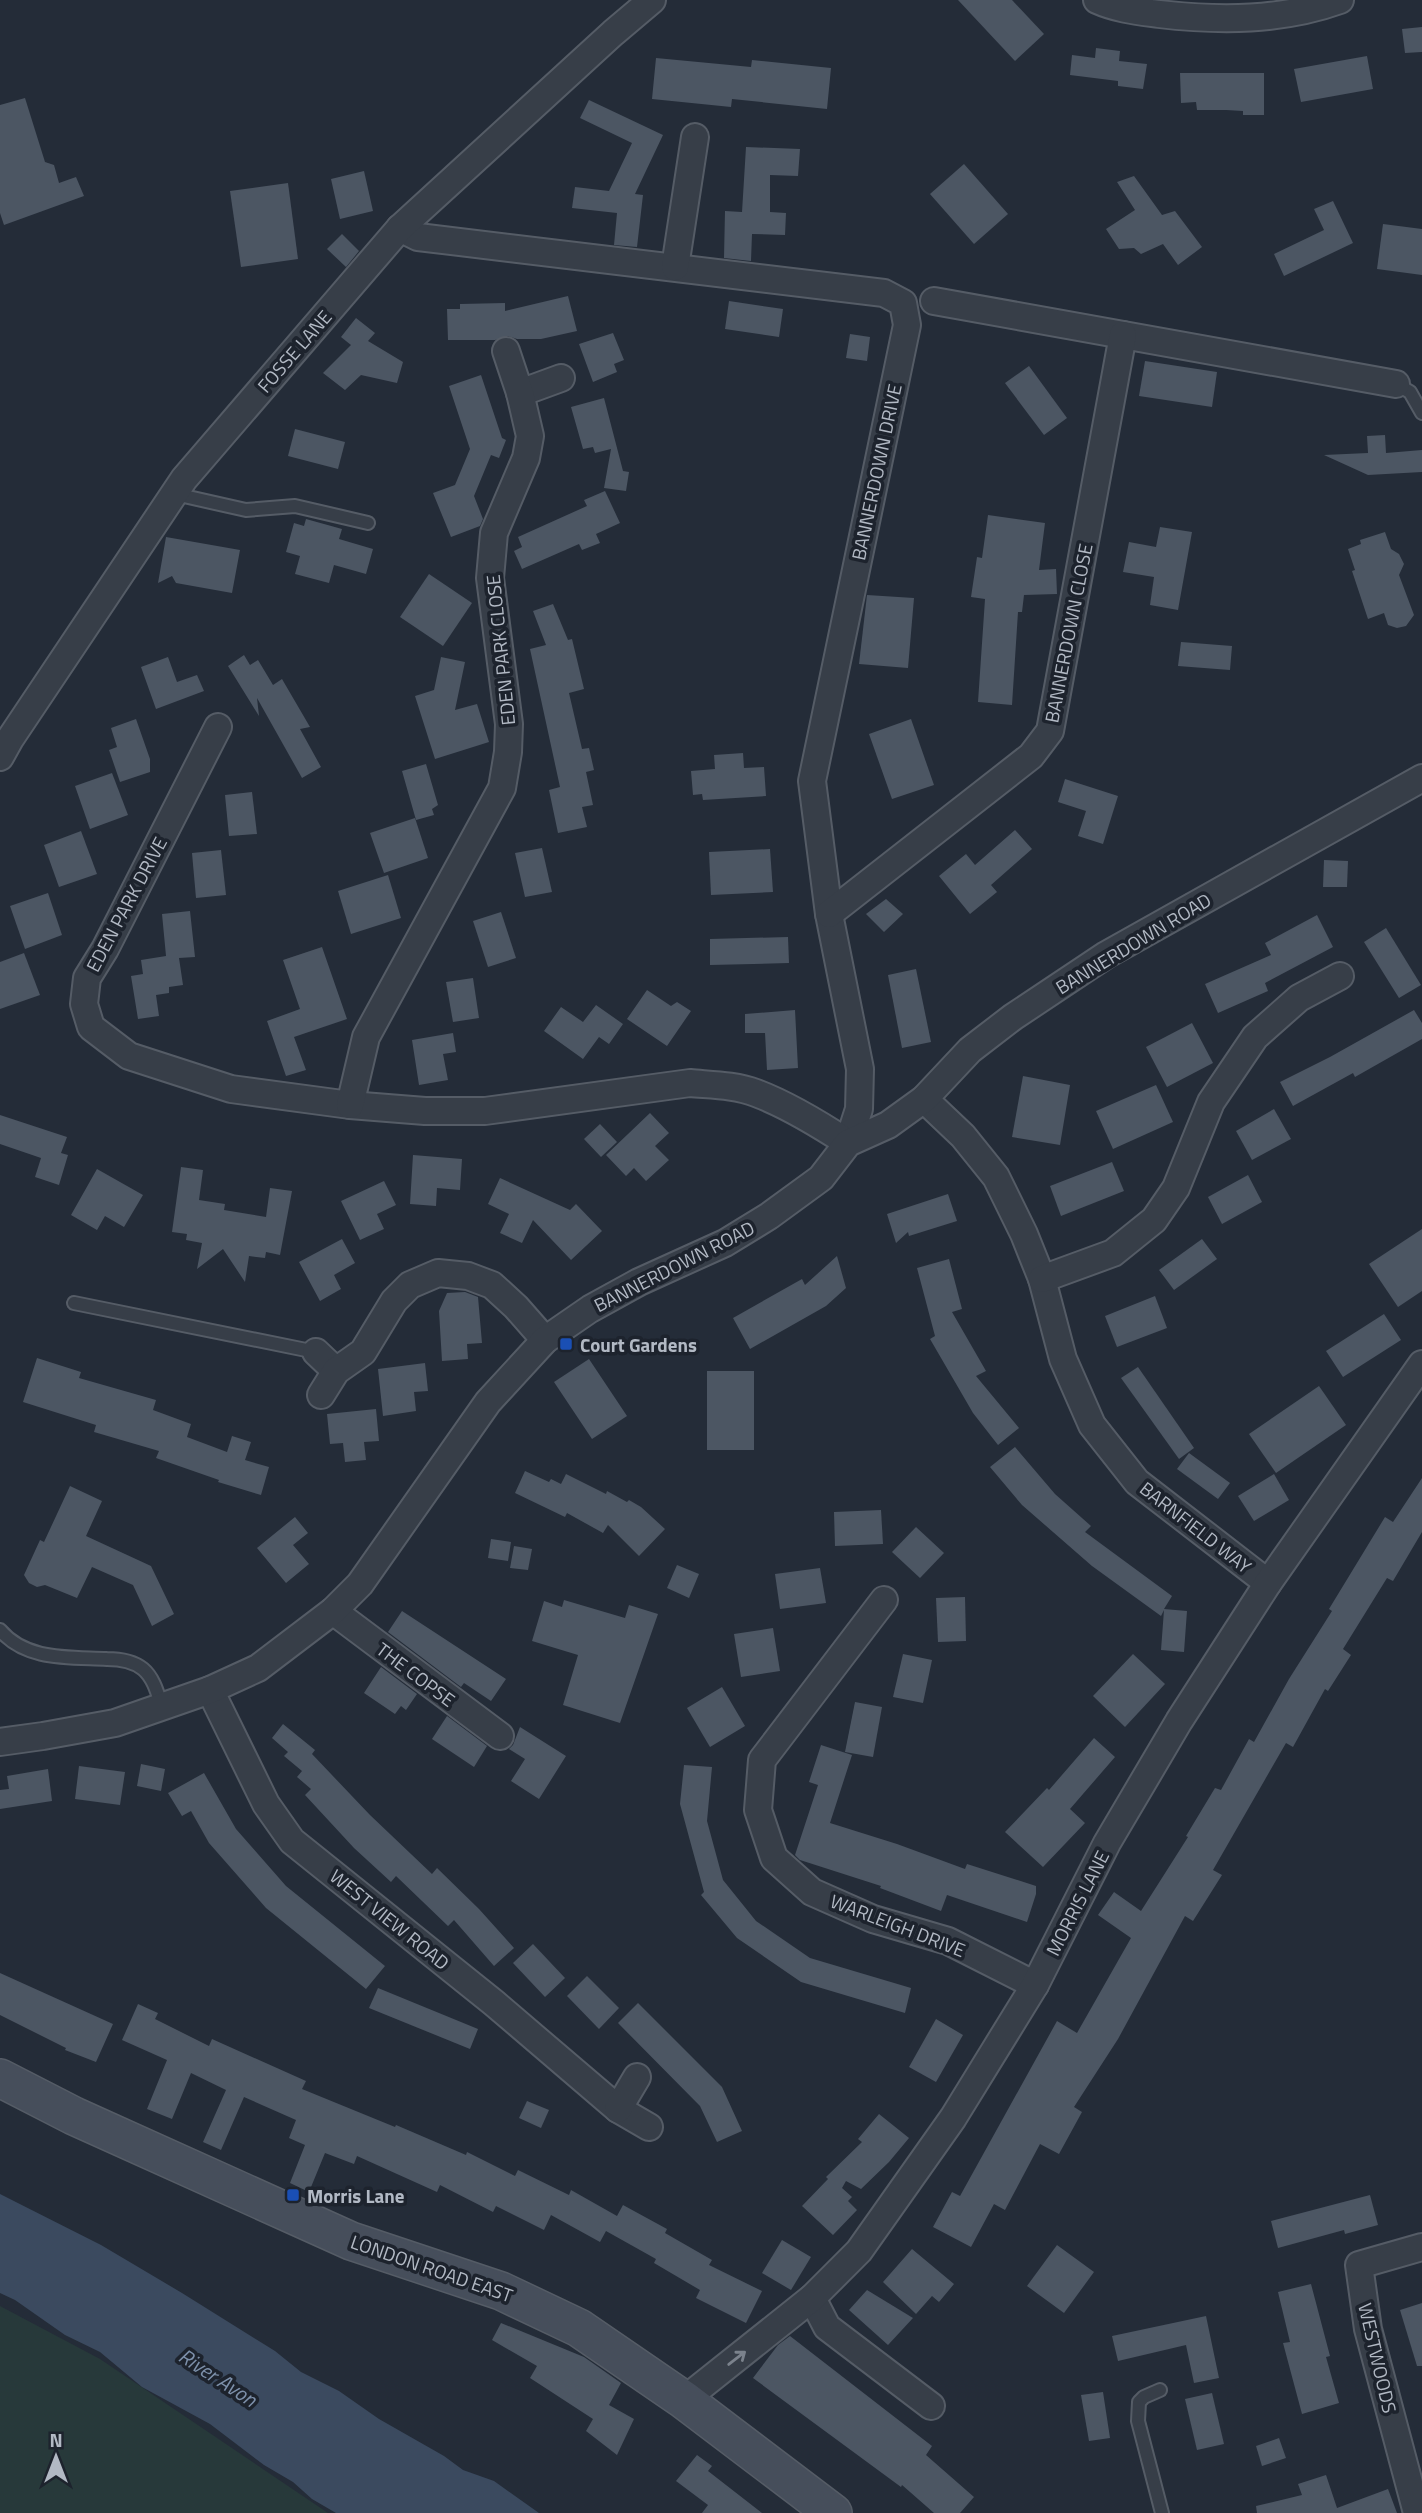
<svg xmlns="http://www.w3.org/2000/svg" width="1422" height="2513" font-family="'Titillium Web',sans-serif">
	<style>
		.green { fill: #27393a }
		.water { fill: #3b4a5f }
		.building { fill: #4c5663 }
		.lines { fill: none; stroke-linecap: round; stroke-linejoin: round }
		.lane-casing { stroke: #555c66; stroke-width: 16 }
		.street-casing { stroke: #555c66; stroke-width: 30 }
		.secondary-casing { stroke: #555c66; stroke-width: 40 }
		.lane { stroke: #373e48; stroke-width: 12 }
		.street { stroke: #373e48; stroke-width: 26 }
		.secondary { stroke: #464e5b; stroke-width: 37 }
		.oneway { stroke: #7b828c }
		.transit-dot { fill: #1a4fb4; stroke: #1d232d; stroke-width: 2.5 }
		.labels { text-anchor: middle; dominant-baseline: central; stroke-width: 7; stroke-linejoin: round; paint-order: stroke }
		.street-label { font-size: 19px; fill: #b2b9c4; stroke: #1d232d }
		.poi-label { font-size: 19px; font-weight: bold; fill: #b2b9c4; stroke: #1d232d; text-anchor: start }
		.water-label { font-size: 21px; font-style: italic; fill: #7d90aa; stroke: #1d232d }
	</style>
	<rect width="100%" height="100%" fill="#242c38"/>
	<polygon class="green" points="0,2306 100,2359 328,2513 0,2513"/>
	<polygon class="water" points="0,2194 101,2245 182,2293 275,2351 301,2372 339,2391 379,2419 444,2456 463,2470 494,2481 539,2513 336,2513 312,2499 293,2482 264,2465 210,2424 142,2387 100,2352 65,2335 15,2300 0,2293"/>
	<g class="building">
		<polygon points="958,0 1012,0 1044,34 1015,61"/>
		<polygon points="1422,27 1422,52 1405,53 1402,29"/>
		<polygon points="1096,48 1120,51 1119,61 1147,64 1143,89 1118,86 1118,81 1070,75 1072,55 1095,58"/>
		<polygon points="1367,56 1373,89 1301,102 1294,69"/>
		<polygon points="656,58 751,67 752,60 831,68 827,109 732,99 731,107 652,99"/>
		<polygon points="1180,73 1264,73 1264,115 1243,115 1243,111 1226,110 1197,110 1196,102 1181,103"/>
		<polygon points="25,98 45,162 54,165 59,183 76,177 84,196 4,225 0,213 0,105"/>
		<polygon points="589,100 663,135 635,194 643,195 637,247 614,245 617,213 572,208 575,187 609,191 632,143 580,118"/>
		<polygon points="746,147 800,149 798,176 770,175 770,212 786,213 785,235 752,234 751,261 724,258 725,211 742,212"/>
		<polygon points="964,164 1008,214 974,244 930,194"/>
		<polygon points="364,171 373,211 340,219 331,179"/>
		<polygon points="1134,176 1162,215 1175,211 1202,247 1178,265 1163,244 1141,254 1134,248 1119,249 1106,229 1135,210 1117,182"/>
		<polygon points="288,183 298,259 241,267 230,191"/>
		<polygon points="1333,201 1353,243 1284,276 1274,254 1324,230 1314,209"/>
		<polygon points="1383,224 1422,229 1422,275 1377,269"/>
		<polygon points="342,234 359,251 346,267 327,249"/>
		<polygon points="568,296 577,331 541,339 517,339 508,336 495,340 448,340 447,309 460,309 460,304 505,303 505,311"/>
		<polygon points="729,301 783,309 779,337 725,329"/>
		<polygon points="356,318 375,333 368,341 403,362 397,383 361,375 345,390 323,373 351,345 341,337"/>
		<polygon points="613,333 624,360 614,364 617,372 593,382 579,344"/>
		<polygon points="850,334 870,337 867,361 846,358"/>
		<polygon points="1145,361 1217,372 1212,407 1139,396"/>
		<polygon points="1029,366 1067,418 1044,435 1005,383"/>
		<polygon points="481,375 502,438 506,440 499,458 491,455 474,496 483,519 480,526 451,537 433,493 455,485 470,449 449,386"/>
		<polygon points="604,398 623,471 629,472 626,491 604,488 611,449 595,453 593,447 583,449 571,407"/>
		<polygon points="295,429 345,442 338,469 288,456"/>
		<polygon points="1385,435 1386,453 1422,450 1422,472 1368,475 1324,455 1368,453 1367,436"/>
		<polygon points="605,491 620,523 596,534 600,543 582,550 579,544 522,569 514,551 522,547 518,537 587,506 584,500"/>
		<polygon points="988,515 1045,523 1039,570 1056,569 1057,594 1024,595 1022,612 1018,612 1012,705 978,702 985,599 971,597 977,557 982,558"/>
		<polygon points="306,519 342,529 339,539 373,549 366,574 334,565 329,583 295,574 300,556 286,552 294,523 304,526"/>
		<polygon points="1160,527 1192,532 1178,610 1150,605 1154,577 1123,572 1129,542 1156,547"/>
		<polygon points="1385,532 1391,549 1399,554 1404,564 1399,575 1414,615 1406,626 1397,628 1388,625 1384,613 1368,619 1352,571 1355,570 1348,549 1361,544 1360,540"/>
		<polygon points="166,537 240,550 232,593 176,583 172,576 158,583"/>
		<polygon points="429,574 472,603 443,646 400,617"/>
		<polygon points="867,595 914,598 908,668 859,664"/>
		<polygon points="553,604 568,640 572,639 584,689 569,693 582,749 589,748 594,770 586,772 593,805 582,807 587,827 558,833 549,790 560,787 530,649 546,645 533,611"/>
		<polygon points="1181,642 1232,646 1230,670 1178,666"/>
		<polygon points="244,655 250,665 258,660 273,685 282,679 310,727 300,729 321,767 302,778 257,698 259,716 228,666"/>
		<polygon points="168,657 177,682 197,675 204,691 156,709 141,667"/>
		<polygon points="441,657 465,662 455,710 477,704 489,742 435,759 415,696 434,690"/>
		<polygon points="136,719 150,759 150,772 120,782 109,750 117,747 111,728"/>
		<polygon points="911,719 934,785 892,799 869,734"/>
		<polygon points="743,753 744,768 764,767 766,796 703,800 702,794 693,795 691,771 715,769 714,755"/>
		<polygon points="426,764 438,805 432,809 434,815 416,820 402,771"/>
		<polygon points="112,773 128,815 90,829 75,786"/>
		<polygon points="1065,779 1118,796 1103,844 1078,836 1086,811 1058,802"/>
		<polygon points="252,792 257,834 229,836 225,795"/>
		<polygon points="415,818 428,858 384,873 370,833"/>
		<polygon points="1015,830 1032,849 991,885 997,892 970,914 939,876 966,854 975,865"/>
		<polygon points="81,831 97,874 59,887 44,845"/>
		<polygon points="542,848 552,892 525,897 515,853"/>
		<polygon points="770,849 773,892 711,895 709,852"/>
		<polygon points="221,850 226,895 196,898 192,853"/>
		<polygon points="1324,860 1348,861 1347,887 1323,887"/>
		<polygon points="388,875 401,918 351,934 338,891"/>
		<polygon points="48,893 62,935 25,949 10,906"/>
		<polygon points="886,899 903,914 884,932 866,914"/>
		<polygon points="190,911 195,957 179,958 183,985 169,987 169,993 156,995 159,1016 138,1019 131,976 143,974 141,960 166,956 162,914"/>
		<polygon points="501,912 516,958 488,967 473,921"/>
		<polygon points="1317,915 1333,947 1265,983 1268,991 1218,1013 1205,984 1271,955 1265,943"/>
		<polygon points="1386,928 1421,985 1399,998 1364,942"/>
		<polygon points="788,937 789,963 710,965 710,939"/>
		<polygon points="322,947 347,1019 294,1037 306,1070 286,1076 267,1021 300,1009 283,960"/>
		<polygon points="24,953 40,995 0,1009 0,962"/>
		<polygon points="916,969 931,1042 902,1048 888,975"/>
		<polygon points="473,978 479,1018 453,1022 446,982"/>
		<polygon points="647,990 671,1006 677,1002 691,1011 667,1046 627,1019"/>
		<polygon points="596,1005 623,1024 609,1044 599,1037 583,1059 544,1031 561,1007 583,1022"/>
		<polygon points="795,1010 798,1068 767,1070 765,1033 745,1033 745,1014"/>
		<polygon points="1414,1010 1422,1023 1422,1039 1355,1077 1353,1073 1293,1106 1280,1082 1330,1057"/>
		<polygon points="1192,1023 1213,1063 1167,1087 1146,1047"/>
		<polygon points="453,1033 456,1052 443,1054 448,1080 419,1085 412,1040"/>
		<polygon points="1023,1076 1070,1085 1060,1145 1012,1137"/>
		<polygon points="1156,1085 1173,1122 1113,1149 1096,1111"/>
		<polygon points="1274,1109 1291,1139 1252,1160 1236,1131"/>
		<polygon points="650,1113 669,1133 655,1146 669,1160 646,1181 634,1168 626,1176 606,1155"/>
		<polygon points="0,1115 67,1137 61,1153 68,1155 59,1185 35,1177 41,1158 0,1144"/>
		<polygon points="600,1124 617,1142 601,1157 584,1139"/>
		<polygon points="413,1155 462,1159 460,1190 437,1188 436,1206 410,1204"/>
		<polygon points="1112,1162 1124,1191 1061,1216 1050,1186"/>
		<polygon points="181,1167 203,1170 199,1200 225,1204 224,1210 266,1217 270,1188 292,1191 280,1255 266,1252 265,1258 249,1256 245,1282 223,1249 197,1269 202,1243 186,1240 187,1234 172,1232"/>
		<polygon points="97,1169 143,1195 124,1227 105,1216 97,1230 71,1215"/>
		<polygon points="1248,1175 1262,1202 1222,1224 1208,1197"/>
		<polygon points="500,1178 570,1210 576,1204 602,1231 571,1260 533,1220 522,1243 500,1233 509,1214 488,1204"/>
		<polygon points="384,1181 396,1205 377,1214 384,1229 360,1240 341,1201"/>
		<polygon points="948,1194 957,1221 909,1236 908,1232 896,1243 887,1214"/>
		<polygon points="1422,1229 1422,1291 1398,1307 1369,1264"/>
		<polygon points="342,1239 355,1263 334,1275 341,1289 320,1301 299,1262"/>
		<polygon points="1202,1239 1217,1259 1174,1290 1159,1270"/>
		<polygon points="837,1256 846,1288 826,1306 750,1349 733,1318 802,1279 805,1285"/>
		<polygon points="949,1259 962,1309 952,1312 986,1371 976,1376 1019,1428 998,1445 973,1413 930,1339 935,1336 917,1268"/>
		<polygon points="465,1292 478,1297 482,1343 467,1344 468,1359 442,1361 439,1311 447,1293"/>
		<polygon points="1155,1296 1167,1328 1117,1347 1105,1316"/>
		<polygon points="1384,1314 1401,1340 1343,1377 1326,1351"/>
		<polygon points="37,1358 81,1372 79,1378 156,1400 153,1410 191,1424 187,1437 227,1452 232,1436 251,1442 245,1460 269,1467 261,1495 218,1482 219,1480 156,1458 159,1451 94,1432 96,1425 23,1402"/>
		<polygon points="589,1359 627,1416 592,1439 554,1382"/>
		<polygon points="425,1363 428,1391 414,1392 416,1411 383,1416 378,1369"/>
		<polygon points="1138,1367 1194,1448 1179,1459 1121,1378"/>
		<rect x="707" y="1371" width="47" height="79"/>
		<polygon points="1319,1386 1346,1425 1276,1473 1249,1434"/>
		<polygon points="376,1409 379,1441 364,1442 366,1460 345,1462 343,1443 330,1444 327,1414"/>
		<polygon points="1015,1447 1055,1494 1091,1526 1085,1532 1172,1596 1164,1609 1187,1611 1184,1652 1161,1650 1164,1610 1161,1616 1092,1566 1022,1505 990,1467"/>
		<polygon points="1189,1453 1230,1483 1218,1499 1177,1469"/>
		<polygon points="525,1471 549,1482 551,1479 561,1484 566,1474 606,1494 607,1491 627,1502 629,1500 641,1507 665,1529 639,1556 608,1525 603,1533 567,1513 565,1517 515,1493"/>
		<polygon points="1274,1474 1289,1500 1254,1521 1238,1496"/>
		<polygon points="1422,1478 1422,1532 1393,1581 1387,1578 1343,1649 1351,1655 1328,1691 1325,1689 1293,1747 1286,1743 1213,1870 1222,1875 1193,1921 1185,1916 1118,2039 1074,2107 1082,2112 1059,2154 1040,2144 1005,2210 994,2204 971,2247 933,2227 952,2192 960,2196 1057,2021 1077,2033 1131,1938 1098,1915 1114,1892 1141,1911 1188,1837 1186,1836 1215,1788 1221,1790 1249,1739 1254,1742 1289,1679 1332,1611 1329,1609 1385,1517 1393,1522"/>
		<polygon points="70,1486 102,1501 86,1536 151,1566 174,1614 152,1626 133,1585 92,1567 77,1598 45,1585 37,1587 29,1583 24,1575 40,1540 44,1542"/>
		<polygon points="881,1510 883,1544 835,1546 834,1512"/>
		<polygon points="295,1517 308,1533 293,1545 309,1564 286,1583 257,1548"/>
		<polygon points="916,1527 944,1553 920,1578 892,1552"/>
		<polygon points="491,1539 511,1542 508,1561 488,1558"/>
		<polygon points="514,1546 532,1549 528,1570 510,1568"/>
		<polygon points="677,1565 699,1574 689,1598 667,1588"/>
		<polygon points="820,1568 826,1603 780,1609 775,1574"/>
		<polygon points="965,1597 966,1641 938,1642 936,1598"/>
		<polygon points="564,1600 625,1618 629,1605 658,1614 620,1723 563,1705 578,1655 532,1641 544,1601 562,1607"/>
		<polygon points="402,1611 506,1679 491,1701 464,1683 461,1687 388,1632"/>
		<polygon points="773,1628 780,1671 741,1677 734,1634"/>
		<polygon points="903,1654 932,1660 923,1703 893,1697"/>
		<polygon points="1133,1654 1165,1684 1125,1727 1093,1696"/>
		<polygon points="381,1667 417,1694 406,1710 401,1706 395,1714 364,1693"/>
		<polygon points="722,1687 745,1726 710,1747 687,1708"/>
		<polygon points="855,1702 882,1707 873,1757 845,1752"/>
		<polygon points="447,1716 487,1746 474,1767 432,1739"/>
		<polygon points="283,1724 315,1750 312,1754 370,1815 432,1874 437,1868 479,1909 514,1948 494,1966 454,1920 448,1926 396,1876 391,1882 354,1848 305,1795 311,1789 297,1777 302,1771 284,1756 288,1752 272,1738"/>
		<polygon points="520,1727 566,1756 539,1799 511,1781 525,1759 509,1749 513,1745"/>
		<polygon points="1094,1738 1115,1757 1070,1809 1085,1823 1043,1867 1005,1832 1047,1788 1049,1790"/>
		<polygon points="821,1745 852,1755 830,1823 897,1844 965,1869 967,1864 1036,1886 1036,1894 1027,1922 947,1895 941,1911 880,1888 881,1886 800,1860 795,1855 818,1785 809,1782"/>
		<polygon points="141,1764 165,1769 161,1791 137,1786"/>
		<polygon points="684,1765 712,1767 707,1821 723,1880 756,1921 810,1958 911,1988 905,2013 801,1982 737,1938 701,1895 704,1892 680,1804"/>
		<polygon points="79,1766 125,1772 120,1805 75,1799"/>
		<polygon points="48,1769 52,1801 0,1809 0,1790 9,1789 7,1776"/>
		<polygon points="204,1773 236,1829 286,1886 385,1966 366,1989 266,1908 209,1843 191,1811 182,1816 168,1793"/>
		<polygon points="533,1944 565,1978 545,1997 513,1963"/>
		<polygon points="0,1973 113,2024 96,2062 65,2050 66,2048 0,2015"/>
		<polygon points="587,1976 619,2008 599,2029 567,1996"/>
		<polygon points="378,1988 478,2029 470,2049 369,2008"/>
		<polygon points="638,2003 722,2087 742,2131 717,2142 700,2106 618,2023"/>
		<polygon points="138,2004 158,2013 155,2019 209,2046 212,2039 306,2081 302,2089 395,2127 396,2125 466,2155 467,2152 515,2176 518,2170 569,2195 571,2190 617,2216 623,2205 667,2229 665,2233 712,2260 709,2265 762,2291 746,2323 696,2298 700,2290 654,2263 656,2259 606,2231 600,2242 551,2215 544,2230 496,2206 493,2212 440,2185 437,2192 357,2156 354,2164 325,2153 309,2192 290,2183 305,2145 289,2138 296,2120 244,2097 221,2150 203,2142 226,2090 191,2073 172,2119 147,2109 167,2060 122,2040"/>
		<polygon points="936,2019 963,2035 936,2082 909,2067"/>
		<polygon points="527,2101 549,2110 541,2128 519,2118"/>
		<polygon points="879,2114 909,2138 889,2162 861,2189 846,2181 842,2188 852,2197 848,2201 857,2210 833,2235 802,2206 828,2179 826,2177 862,2142 858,2139"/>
		<polygon points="1370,2195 1378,2225 1345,2234 1344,2230 1278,2248 1271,2221"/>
		<polygon points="782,2240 811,2257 791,2290 762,2273"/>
		<polygon points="1057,2245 1094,2272 1064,2313 1027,2286"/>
		<polygon points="912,2249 954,2284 939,2302 932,2296 916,2314 883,2282"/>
		<polygon points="1311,2284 1330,2356 1326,2357 1339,2403 1302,2414 1283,2343 1290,2342 1278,2292"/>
		<polygon points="867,2290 913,2318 888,2345 849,2310"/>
		<polygon points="1422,2303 1422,2366 1417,2366 1400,2310"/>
		<polygon points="1206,2316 1219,2378 1194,2383 1186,2345 1118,2361 1112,2336"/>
		<polygon points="501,2323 584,2357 621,2383 609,2405 634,2419 617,2455 586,2431 593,2419 530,2378 537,2366 492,2340"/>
		<polygon points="790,2336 932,2446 926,2455 974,2497 960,2513 934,2513 902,2485 901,2487 753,2378 778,2345"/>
		<polygon points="1103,2392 1110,2438 1089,2441 1081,2395"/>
		<polygon points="1212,2393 1224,2444 1197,2450 1185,2399"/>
		<polygon points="1279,2438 1286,2458 1262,2466 1256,2446"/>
		<polygon points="697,2455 712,2466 708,2471 762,2513 702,2513 708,2505 676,2481"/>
		<polygon points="1326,2475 1337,2508 1388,2489 1397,2513 1257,2513 1256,2506 1302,2495 1298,2484"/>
	</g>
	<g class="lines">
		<g class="lane-casing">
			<g id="lane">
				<polyline points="1396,384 1410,392 1422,413"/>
				<polyline points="175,494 246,510 295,506 368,523"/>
				<polyline points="74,1303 316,1352"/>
				<path d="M0,1630C26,1661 69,1657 107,1659C118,1659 133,1661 143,1669C154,1678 158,1695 162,1707"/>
				<polyline points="1160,2390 1144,2397 1139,2402 1138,2421 1162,2513"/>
			</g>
		</g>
		<g class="street-casing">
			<g id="street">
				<path d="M1097,0C1117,9 1137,11 1159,14C1220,21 1282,21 1340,0"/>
				<polyline points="400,228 418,237 884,293 903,303 907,325 812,781 829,914 860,1069 859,1109 848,1143"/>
				<polyline points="675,267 695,137"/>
				<polyline points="934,301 1396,384"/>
				<polyline points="520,393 561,378"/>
				<path d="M218,727L105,949L87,978L84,1004L91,1027L129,1056L231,1089L350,1105L425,1111H485L690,1083C711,1085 735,1085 756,1093C788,1105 819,1124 848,1143"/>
				<polyline points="0,757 10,739 184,479 400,228 613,33 652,0"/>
				<polyline points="829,914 1031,756 1050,731 1123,335"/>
				<polyline points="924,1099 963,1136 996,1177 1024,1234 1042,1279 1063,1359 1092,1425 1137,1482 1268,1583"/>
				<polyline points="350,1105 366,1037 502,788 508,752 509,724 490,578 494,533 526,458 530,436 520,393 506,351"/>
				<polyline points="1042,1279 1113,1253 1154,1220 1176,1188 1211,1102 1255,1037 1299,998 1340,976"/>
				<polyline points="316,1352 336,1371"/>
				<polyline points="321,1395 336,1371 363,1352 394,1301 410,1285 438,1273 468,1276 492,1285 516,1307 545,1340"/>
				<polyline points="884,1600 762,1760 758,1810 774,1858 812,1892 873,1919 948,1941 1035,1985"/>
				<polyline points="333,1611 500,1736"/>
				<polyline points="210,1690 266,1804 292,1841 494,2003 618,2109 649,2127"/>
				<polyline points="0,1742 43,1736 115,1723 210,1690 258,1668 333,1611 360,1584 488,1402 545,1340 590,1309 639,1282 725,1243 769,1216 821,1178 848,1143 888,1125 924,1099 970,1050 1013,1017 1106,955 1422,778"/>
				<polyline points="618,2109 637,2077"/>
				<polyline points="812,2298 827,2327 931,2406"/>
				<polyline points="684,2400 812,2298 859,2251 953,2118 1035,1985 1107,1843 1179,1721 1268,1583 1422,1364"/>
				<polyline points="1417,2513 1368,2329 1359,2265 1422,2247"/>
			</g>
		</g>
		<g class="secondary-casing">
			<polyline id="secondary" points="0,2078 74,2116 351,2241 501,2291 579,2328 684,2400 833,2513"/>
		</g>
		<use href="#lane" class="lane"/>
		<use href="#street" class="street"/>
		<use href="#secondary" class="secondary"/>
	</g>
	<defs><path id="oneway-shaft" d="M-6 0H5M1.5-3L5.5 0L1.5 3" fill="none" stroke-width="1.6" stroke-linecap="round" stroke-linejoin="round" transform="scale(1.75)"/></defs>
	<use class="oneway" href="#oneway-shaft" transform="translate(737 2358) rotate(-38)"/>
	<g class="transit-dot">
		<rect x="559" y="1337" width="14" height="14" rx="3.5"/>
		<rect x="286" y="2188" width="14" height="14" rx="3.5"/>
	</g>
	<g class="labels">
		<g class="street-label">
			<text transform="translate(294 351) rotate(-49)">FOSSE LANE</text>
			<text transform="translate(876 472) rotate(-78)">BANNERDOWN DRIVE</text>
			<text transform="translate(1068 633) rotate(-79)">BANNERDOWN CLOSE</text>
			<text transform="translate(500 650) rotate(-96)">EDEN PARK CLOSE</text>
			<text transform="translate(126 904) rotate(-62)">EDEN PARK DRIVE</text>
			<text transform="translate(1133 943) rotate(-31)">BANNERDOWN ROAD</text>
			<text transform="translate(674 1266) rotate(-27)">BANNERDOWN ROAD</text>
			<text transform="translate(1196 1527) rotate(38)">BARNFIELD WAY</text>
			<text transform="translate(416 1674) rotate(37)">THE COPSE</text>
			<text transform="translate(1077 1903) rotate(-63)">MORRIS LANE</text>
			<text transform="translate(390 1919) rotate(39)">WEST VIEW ROAD</text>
			<text transform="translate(898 1925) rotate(21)">WARLEIGH DRIVE</text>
			<text transform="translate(432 2268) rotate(19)">LONDON ROAD EAST</text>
			<text transform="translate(1378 2358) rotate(77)">WESTWOODS</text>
		</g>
		<g class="poi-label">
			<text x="580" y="1344">Court Gardens</text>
			<text x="307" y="2195">Morris Lane</text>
		</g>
		<g class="water-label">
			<text transform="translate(218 2377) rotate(33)">River Avon</text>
		</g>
	</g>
	<g transform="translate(56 2457)" stroke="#1d232d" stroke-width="5" paint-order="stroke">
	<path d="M0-5L12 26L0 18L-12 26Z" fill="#b2b9c4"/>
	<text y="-10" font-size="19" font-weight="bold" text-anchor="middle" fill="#b2b9c4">N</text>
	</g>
</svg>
